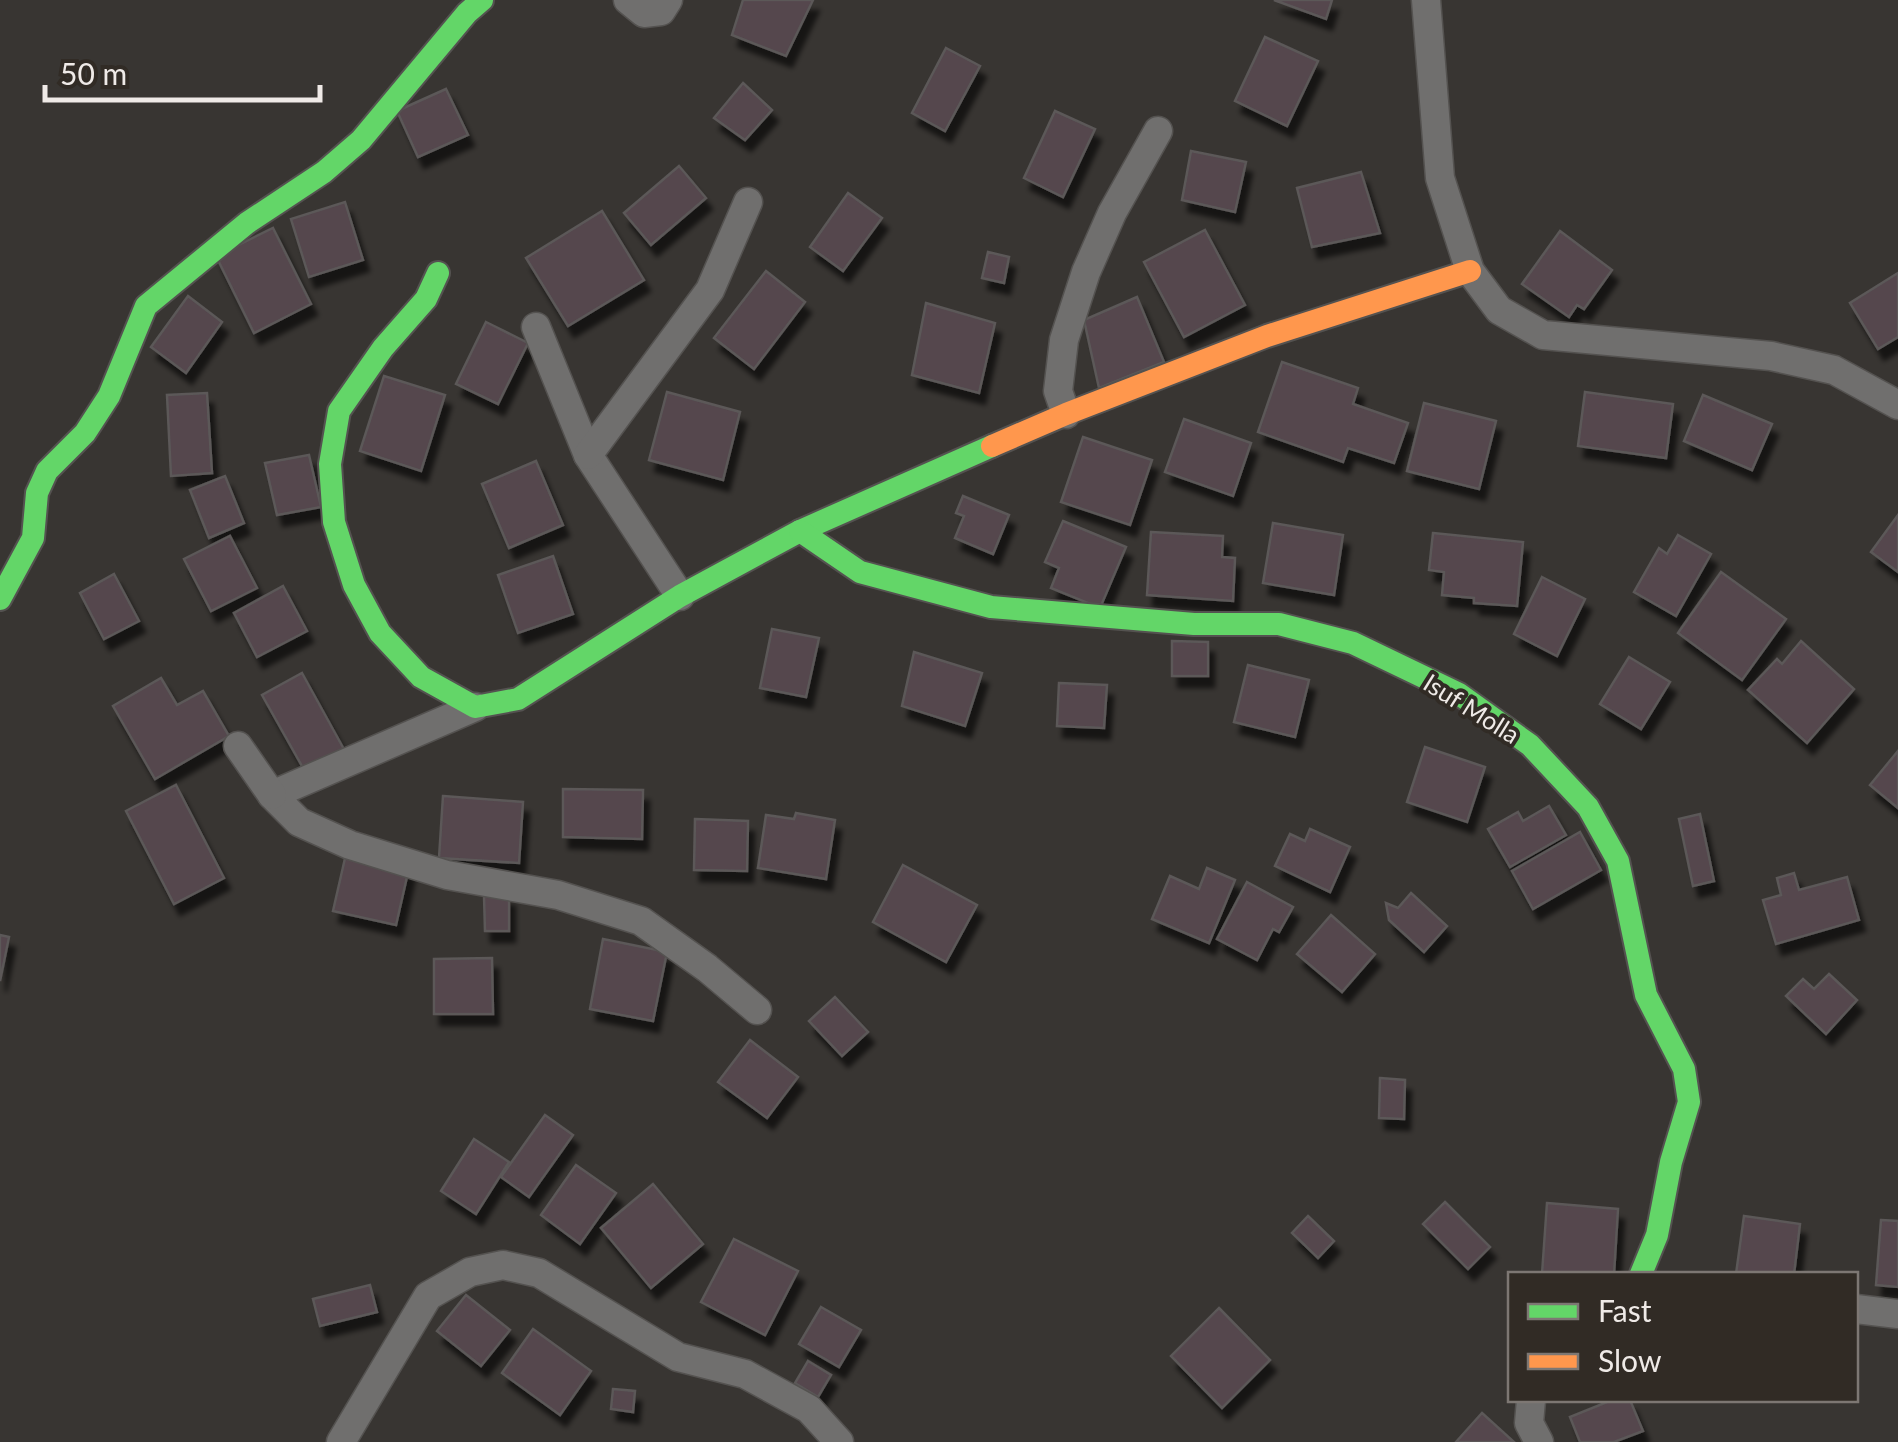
<svg xmlns="http://www.w3.org/2000/svg" width="1898" height="1442" font-family="Lato,sans-serif">
	<style>
		.building { fill: #54464d; stroke: #5b5858; stroke-width: 2.5; filter: url(#shadow) }
		.lines { fill: none; stroke-linecap: round; stroke-linejoin: round }
		.street-casing { stroke: #545250; stroke-width: 31 }
		.fast-casing { stroke: #545250; stroke-width: 26 }
		.slow-casing { stroke: #545250; stroke-width: 26 }
		.street { stroke: #706f6e; stroke-width: 28 }
		.fast { stroke: #63d668; stroke-width: 22 }
		.slow { stroke: #ff974d; stroke-width: 22 }
		.labels { text-anchor: middle; dominant-baseline: central; stroke-width: 8; stroke-linejoin: round; paint-order: stroke }
		.street-label { font-size: 25px; fill: #efeae7; stroke: #312b25 }
	</style>
	<defs>
		<filter id="shadow"><feDropShadow dx="6" dy="11" stdDeviation="2.5" flood-color="#0009"/></filter>
	</defs>
	<rect width="100%" height="100%" fill="#383532"/>
	<g class="building">
		<polygon points="743,0 813,0 786,56 732,35"/>
		<polygon points="1274,0 1332,0 1326,19"/>
		<polygon points="1265,37 1318,61 1287,126 1235,101"/>
		<polygon points="946,48 980,66 945,131 912,113"/>
		<polygon points="743,83 772,110 745,140 714,118"/>
		<polygon points="446,89 468,135 418,157 397,111"/>
		<polygon points="1055,111 1095,129 1063,197 1024,178"/>
		<polygon points="1191,151 1246,162 1235,212 1182,200"/>
		<polygon points="679,166 706,198 651,245 624,213"/>
		<polygon points="1361,172 1380,233 1312,247 1297,188"/>
		<polygon points="848,193 882,218 843,271 810,247"/>
		<polygon points="345,202 363,260 309,277 291,219"/>
		<polygon points="602,211 644,280 568,326 526,258"/>
		<polygon points="273,228 311,304 254,333 216,256"/>
		<polygon points="1205,230 1245,305 1184,337 1144,262"/>
		<polygon points="1560,231 1612,270 1584,309 1577,305 1569,317 1522,284"/>
		<polygon points="988,252 1009,257 1004,283 982,278"/>
		<polygon points="766,271 805,302 754,369 714,338"/>
		<polygon points="1898,273 1898,337 1878,349 1850,303"/>
		<polygon points="188,296 222,322 186,373 151,347"/>
		<polygon points="1137,297 1164,362 1099,388 1084,320"/>
		<polygon points="926,303 995,323 979,393 912,375"/>
		<polygon points="486,322 528,343 498,404 456,384"/>
		<polygon points="1282,362 1358,388 1353,404 1408,423 1394,463 1348,448 1343,462 1258,432"/>
		<polygon points="384,376 445,395 421,471 360,451"/>
		<polygon points="667,392 740,412 723,480 649,460"/>
		<polygon points="1585,392 1673,404 1666,458 1578,446"/>
		<polygon points="207,393 212,473 171,476 167,395"/>
		<polygon points="1703,395 1772,424 1752,470 1684,441"/>
		<polygon points="1424,403 1496,421 1479,489 1407,471"/>
		<polygon points="1184,419 1251,443 1233,496 1165,472"/>
		<polygon points="1083,437 1152,460 1130,525 1061,502"/>
		<polygon points="309,455 321,507 277,515 265,463"/>
		<polygon points="536,461 563,525 509,548 482,484"/>
		<polygon points="225,476 244,523 209,538 190,490"/>
		<polygon points="963,496 1009,515 993,554 955,538 964,516 956,513"/>
		<polygon points="1898,515 1898,572 1871,552"/>
		<polygon points="1063,521 1126,547 1100,608 1051,588 1059,568 1045,562"/>
		<polygon points="1273,523 1343,535 1334,595 1263,583"/>
		<polygon points="1151,532 1223,536 1222,557 1235,558 1233,601 1147,595"/>
		<polygon points="1433,533 1523,542 1517,606 1474,603 1474,598 1442,595 1444,572 1429,570"/>
		<polygon points="1678,535 1711,554 1676,616 1634,592 1659,548 1667,554"/>
		<polygon points="230,536 257,588 211,611 184,559"/>
		<polygon points="553,556 573,614 518,633 498,575"/>
		<polygon points="1721,572 1786,619 1742,680 1678,633"/>
		<polygon points="114,574 139,621 104,639 80,593"/>
		<polygon points="1542,577 1585,599 1557,656 1514,634"/>
		<polygon points="283,586 307,631 257,657 234,613"/>
		<polygon points="772,629 819,638 806,697 760,688"/>
		<polygon points="1172,641 1208,642 1208,676 1172,676"/>
		<polygon points="1801,641 1854,689 1807,743 1748,690 1777,659 1782,664"/>
		<polygon points="914,652 982,673 965,726 902,706"/>
		<polygon points="1629,657 1670,682 1641,729 1600,704"/>
		<polygon points="1248,665 1309,680 1295,737 1234,722"/>
		<polygon points="302,673 346,753 307,775 262,695"/>
		<polygon points="161,678 177,705 203,691 229,736 155,779 113,706"/>
		<polygon points="1059,683 1107,685 1104,728 1057,726"/>
		<polygon points="1425,747 1485,767 1467,822 1407,802"/>
		<polygon points="1898,751 1898,808 1870,785"/>
		<polygon points="176,785 224,878 174,904 126,811"/>
		<polygon points="563,789 643,790 642,839 563,837"/>
		<polygon points="443,796 523,802 519,863 439,858"/>
		<polygon points="1549,806 1566,835 1510,867 1488,829 1518,812 1523,821"/>
		<polygon points="796,813 835,820 826,879 758,868 766,815 794,819"/>
		<polygon points="1700,814 1714,881 1693,886 1679,819"/>
		<polygon points="695,819 748,821 747,871 694,870"/>
		<polygon points="1310,829 1350,847 1330,892 1275,866 1290,834 1305,841"/>
		<polygon points="1580,832 1601,870 1533,909 1512,871"/>
		<polygon points="346,854 409,868 396,925 333,911"/>
		<polygon points="903,865 977,905 946,962 873,922"/>
		<polygon points="1207,868 1235,880 1209,943 1152,919 1170,876 1199,889"/>
		<polygon points="1794,873 1799,890 1847,877 1859,920 1776,944 1763,900 1781,895 1777,878"/>
		<polygon points="1247,882 1293,907 1279,932 1273,929 1257,960 1217,939"/>
		<polygon points="1411,893 1447,926 1424,952 1389,920 1386,903 1398,908"/>
		<polygon points="484,895 509,895 509,931 485,931"/>
		<polygon points="1331,915 1375,954 1342,992 1297,954"/>
		<polygon points="0,935 9,937 0,981"/>
		<polygon points="603,939 667,952 653,1021 590,1009"/>
		<polygon points="492,958 493,1014 434,1014 434,959"/>
		<polygon points="1829,974 1857,1000 1826,1034 1786,996 1803,979 1814,989"/>
		<polygon points="835,997 868,1032 842,1056 809,1021"/>
		<polygon points="750,1040 798,1077 767,1118 718,1082"/>
		<polygon points="1380,1078 1405,1080 1404,1119 1379,1118"/>
		<polygon points="545,1115 573,1135 529,1197 501,1177"/>
		<polygon points="474,1139 509,1162 476,1214 441,1191"/>
		<polygon points="576,1165 616,1193 580,1244 541,1215"/>
		<polygon points="653,1184 703,1244 651,1288 601,1228"/>
		<polygon points="1445,1202 1490,1247 1468,1269 1423,1224"/>
		<polygon points="1547,1203 1618,1209 1614,1274 1542,1274"/>
		<polygon points="1308,1216 1334,1241 1318,1258 1292,1233"/>
		<polygon points="1744,1216 1800,1224 1794,1274 1736,1274"/>
		<polygon points="1881,1220 1898,1221 1898,1287 1876,1285"/>
		<polygon points="734,1239 798,1271 765,1335 701,1302"/>
		<polygon points="370,1285 377,1312 320,1326 313,1299"/>
		<polygon points="466,1295 510,1330 481,1366 437,1331"/>
		<polygon points="821,1307 861,1330 839,1367 799,1344"/>
		<polygon points="1219,1308 1270,1360 1222,1408 1171,1356"/>
		<polygon points="533,1329 591,1371 560,1415 502,1373"/>
		<polygon points="808,1361 831,1375 818,1397 795,1383"/>
		<polygon points="613,1389 635,1391 633,1412 611,1409"/>
		<polygon points="1612,1400 1630,1400 1643,1431 1614,1442 1580,1442 1570,1417"/>
		<polygon points="1482,1413 1514,1442 1456,1442"/>
	</g>
	<g class="lines">
		<g class="street-casing">
			<g id="street">
				<polyline points="628,0 644,13 661,11 668,0"/>
				<polyline points="1426,0 1440,178 1470,271 1499,310 1543,335 1771,356 1834,370 1898,405"/>
				<polyline points="536,327 588,455 680,596"/>
				<polyline points="1066,414 1058,391 1064,340 1086,272 1112,213 1158,131"/>
				<polyline points="588,455 710,290 748,202"/>
				<polyline points="475,707 272,795 299,822 350,845 447,875 558,895 641,921 707,968 757,1010"/>
				<polyline points="238,746 272,795"/>
				<polyline points="1856,1309 1898,1314"/>
				<polyline points="1531,1400 1529,1423 1539,1442"/>
				<polyline points="341,1442 428,1296 470,1272 503,1265 539,1273 678,1357 745,1374 809,1409 839,1442"/>
			</g>
		</g>
		<g class="fast-casing">
			<g id="fast">
				<polyline points="438,273 426,299 383,348 339,411 330,464 334,522 354,585 380,633 421,677 475,707 518,699 680,596 800,531 992,446"/>
				<polyline points="800,531 860,572 991,607 1194,624 1279,624 1353,643 1459,694 1530,745 1588,807 1618,861 1646,995 1684,1069 1689,1102 1671,1162 1657,1235 1641,1274"/>
				<polyline points="0,599 33,538 37,493 47,471 85,433 109,396 146,306 247,223 324,172 361,140 467,13 482,0"/>
			</g>
		</g>
		<g class="slow-casing">
			<polyline id="slow" points="992,446 1066,414 1267,336 1470,271"/>
		</g>
		<use href="#street" class="street"/>
		<use href="#fast" class="fast"/>
		<use href="#slow" class="slow"/>
	</g>
	<g class="labels">
		<g class="street-label">
			<text transform="translate(1472 708) rotate(32)">Isuf Molla</text>
		</g>
	</g>
	<rect x="1508" y="1272" width="350" height="130" fill="#312b25" stroke="#7d7773" stroke-width="2.5"/>
	<rect x="1528" y="1304" width="50" height="15" fill="#63d668" stroke="#7d7773" stroke-width="2.5"/>
	<text x="1598" y="1322" font-size="30" fill="#efeae7">Fast</text>
	<rect x="1528" y="1354" width="50" height="15" fill="#ff974d" stroke="#7d7773" stroke-width="2.5"/>
	<text x="1598" y="1372" font-size="30" fill="#efeae7">Slow</text>
	<path d="M45 85v15h275v-15" fill="none" stroke="#efeae7" stroke-width="5"/>
	<text x="60" y="85" font-size="30" fill="#efeae7" stroke="#312b25" stroke-width="8" paint-order="stroke">50 m</text>
</svg>
